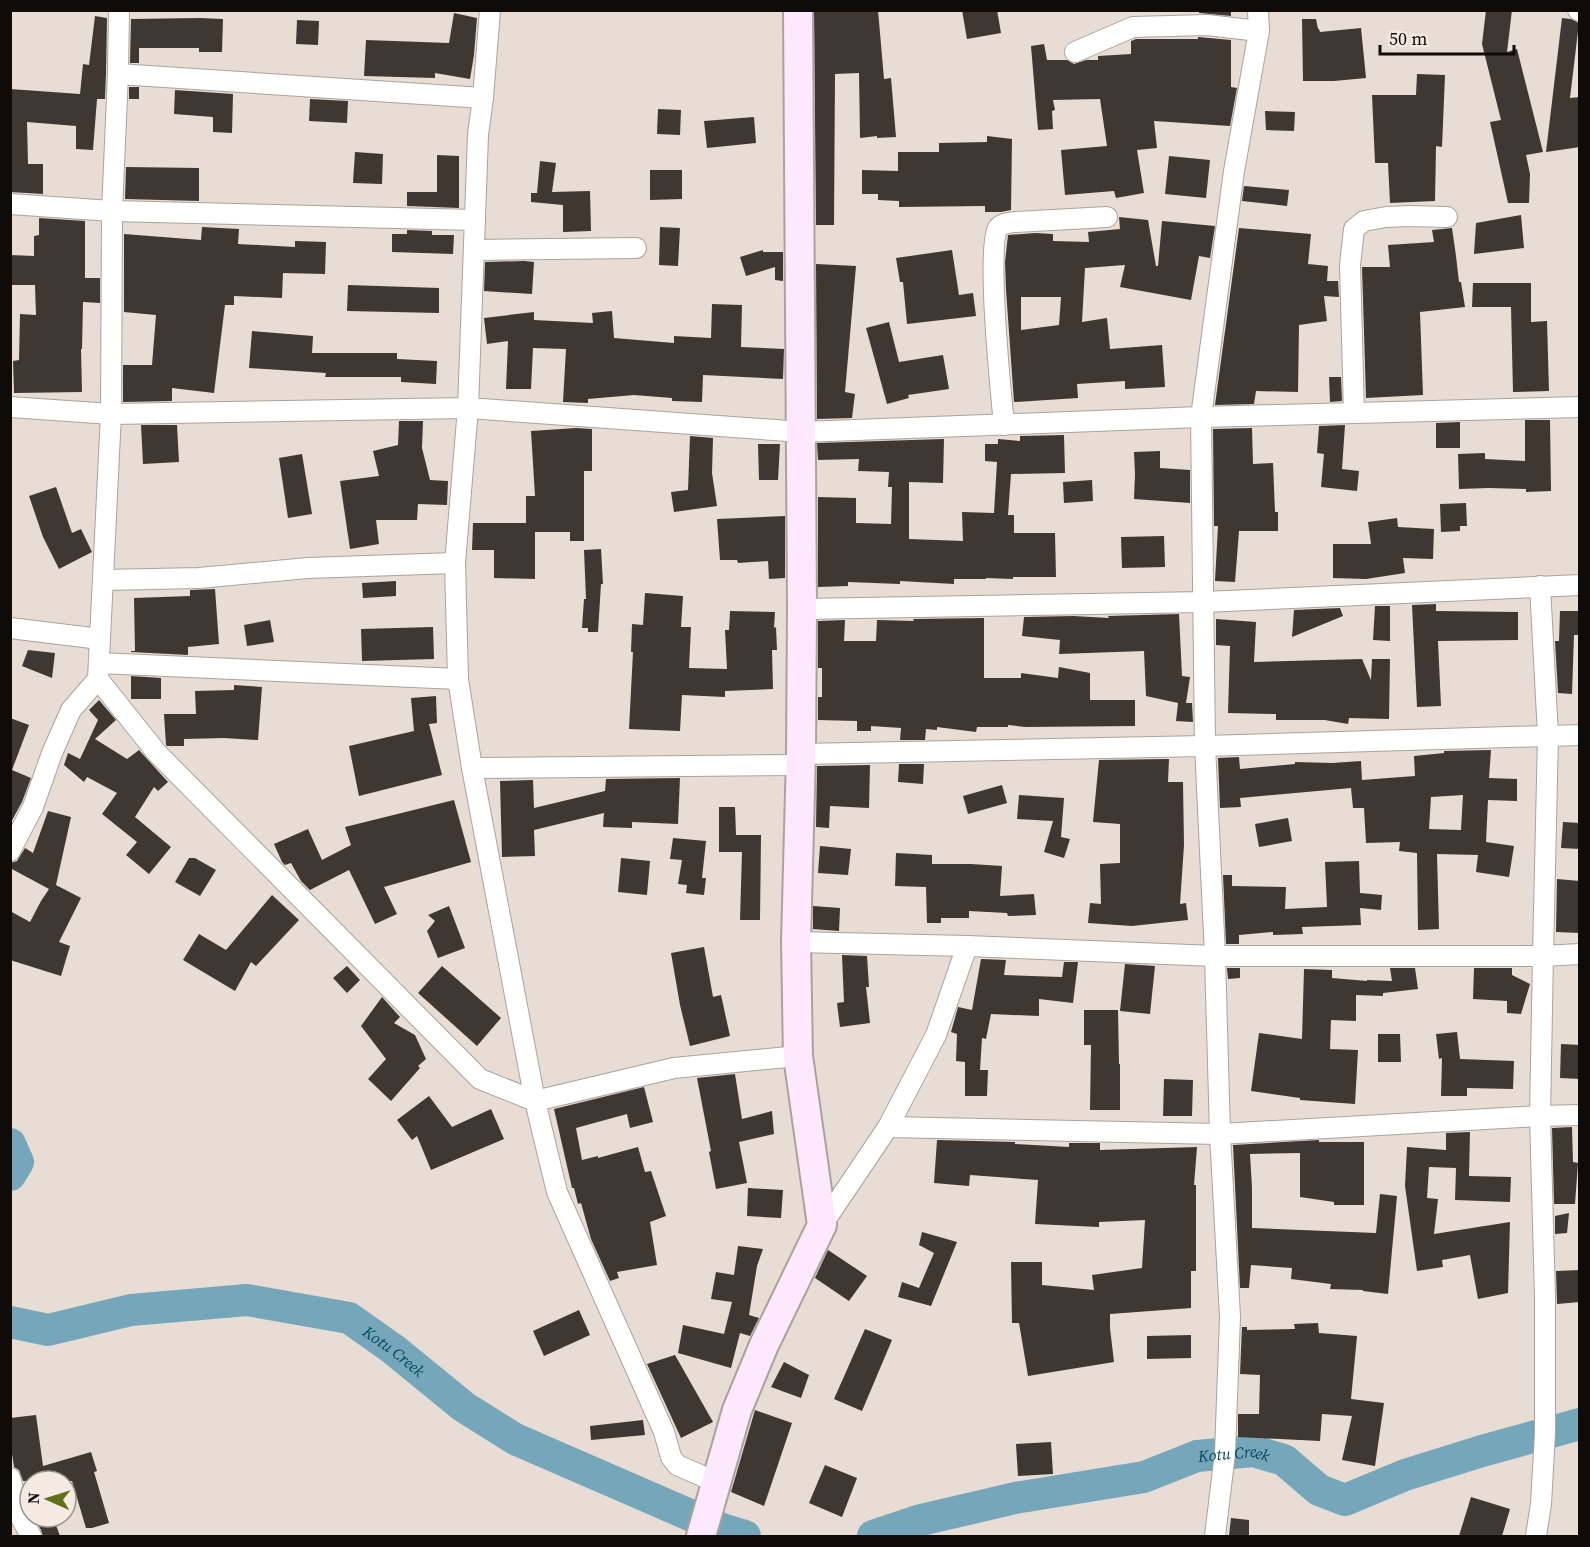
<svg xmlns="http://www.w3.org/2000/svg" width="1590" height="1547" font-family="'Source Serif 4',serif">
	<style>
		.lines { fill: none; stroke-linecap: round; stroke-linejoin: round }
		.river { stroke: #76a6b9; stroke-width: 32 }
		.building { fill: #3f3731; fill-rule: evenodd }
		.street-casing { stroke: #aba29b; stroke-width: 22 }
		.secondary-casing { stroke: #aba29b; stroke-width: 32 }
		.street { stroke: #fff; stroke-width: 20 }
		.secondary { stroke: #fde8fd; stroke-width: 28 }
		.labels { text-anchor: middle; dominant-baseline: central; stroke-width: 6; stroke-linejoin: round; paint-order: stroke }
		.water-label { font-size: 16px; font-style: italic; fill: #01485d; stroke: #f4eae2 }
	</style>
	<rect width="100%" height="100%" fill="#e7ddd5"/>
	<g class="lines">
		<g class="river">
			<polyline points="10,1144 18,1162 10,1175"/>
			<path id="s1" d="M10,1322L48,1330L131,1310L247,1300L349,1318L393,1349L464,1407L515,1439L722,1529L745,1536"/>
			<path id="s2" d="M873,1536L921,1520L1015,1498L1144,1477L1197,1456L1253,1451L1284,1460L1319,1490L1345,1500L1405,1475L1482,1451L1580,1424"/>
		</g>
	</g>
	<g class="building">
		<polygon points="814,10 878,10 884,79 891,78 896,137 877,138 877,136 860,138 859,73 835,74 834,225 816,225"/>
		<polygon points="962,10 997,10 1001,33 967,39"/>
		<polygon points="1199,10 1231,10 1231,16 1199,13"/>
		<polygon points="1486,10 1512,10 1507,52 1517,49 1543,152 1526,155 1530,174 1529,203 1508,203 1490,122 1501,120 1482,44"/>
		<polygon points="454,13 477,18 474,55 470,79 435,73 435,78 364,76 366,40 449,43"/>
		<polygon points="95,16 107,18 106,74 105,99 97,99 93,150 76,149 76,126 27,122 28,164 43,164 43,194 10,192 10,89 80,94 83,64 89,65"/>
		<polygon points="200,18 223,19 222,52 199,52 199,48 139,48 139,63 130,63 131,19"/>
		<polygon points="1562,18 1571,19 1579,23 1570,98 1580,97 1580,147 1546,152"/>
		<polygon points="1302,19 1316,19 1318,29 1319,29 1320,32 1361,28 1366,78 1334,81 1303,81"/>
		<polygon points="297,20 319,21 318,45 296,44"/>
		<polygon points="1198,37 1231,40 1231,87 1237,88 1230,126 1154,121 1157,148 1137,150 1144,193 1116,198 1114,191 1065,195 1061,150 1107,146 1100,99 1053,100 1055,110 1052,111 1053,129 1038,130 1031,46 1044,44 1047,60 1067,60 1074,64 1086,60 1098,60 1098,56 1131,54 1131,41 1136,39 1198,39"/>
		<polygon points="1417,74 1445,75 1442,147 1436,146 1435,201 1390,203 1388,163 1375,163 1372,95 1416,95"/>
		<rect x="129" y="87" width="10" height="12"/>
		<polygon points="175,90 233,94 232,133 213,132 213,117 174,114"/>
		<polygon points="310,99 348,101 347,123 309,121"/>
		<polygon points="658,109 681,110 680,135 657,134"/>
		<polygon points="1265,111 1295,112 1294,131 1266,130"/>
		<polygon points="754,117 756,143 707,148 704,121"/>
		<polygon points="987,136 1012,139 1011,210 1001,212 985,212 985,206 899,207 899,201 878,200 878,194 862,194 862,170 898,171 898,152 939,152 939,143 987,142"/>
		<polygon points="355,152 383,154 382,184 353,183"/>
		<polygon points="437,155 459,156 459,208 407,206 407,192 437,192"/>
		<polygon points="1169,156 1210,160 1206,198 1165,194"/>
		<polygon points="540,161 556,163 552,192 590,191 591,231 563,232 563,205 531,202 531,193 537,193"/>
		<polygon points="126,167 199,168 199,201 125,199"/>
		<polygon points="650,170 682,170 682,199 650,200"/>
		<polygon points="1244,186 1289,190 1287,206 1242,201"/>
		<polygon points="1521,215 1524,248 1474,254 1476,223"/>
		<path d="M1119,217L1148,220L1156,266H1158L1162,221L1215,226L1210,258L1199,256L1191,300L1120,287L1125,265L1085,268L1082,322L1107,318L1110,349L1162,345L1165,387L1125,389V381L1077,384L1078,398L1014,402L1006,290L1005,262L1008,235L1036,233L1053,234V241L1089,242L1088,232L1120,229ZM1021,297H1061L1059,325L1021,330Z"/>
		<polygon points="39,218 85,221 85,278 100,278 100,303 83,302 82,349 81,349 82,392 14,393 13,361 19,360 20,314 36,315 35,285 10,285 10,255 34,256 34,236 39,235"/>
		<polygon points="202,227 239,229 238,244 295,247 295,241 326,242 325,274 283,273 282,298 234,296 234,305 225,305 214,393 172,388 172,401 123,402 123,365 152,365 156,315 124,312 124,234 201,240"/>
		<polygon points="660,227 680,228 678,266 659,265"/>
		<polygon points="1239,228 1311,234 1308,264 1328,266 1327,281 1338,281 1339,297 1324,296 1327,321 1299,325 1298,392 1256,391 1254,404 1215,405"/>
		<polygon points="1452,228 1456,256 1459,282 1461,282 1465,307 1420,312 1423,395 1366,398 1362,267 1390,267 1388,245 1434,242 1432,230"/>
		<polygon points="407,230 432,231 432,235 454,235 453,254 392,252 392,234 407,234"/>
		<polygon points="763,250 763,252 783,252 783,281 775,280 775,267 746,276 740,257"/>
		<polygon points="952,250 959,295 973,293 976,316 907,324 903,282 900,282 896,258"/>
		<polygon points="524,261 534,262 532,294 484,291 485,262"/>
		<polygon points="816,264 856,266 845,392 855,394 852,418 817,419"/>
		<polygon points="1473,283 1531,283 1531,322 1547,321 1549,391 1513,392 1511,307 1472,307"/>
		<polygon points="348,285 439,288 439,313 347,311"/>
		<polygon points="712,304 742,305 741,347 784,349 783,379 703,375 702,402 672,401 672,398 634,395 588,399 588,403 563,402 566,349 533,348 531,389 506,389 508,341 487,344 484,318 534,312 534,320 593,323 592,313 612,311 614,338 674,343 674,336 711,338"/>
		<polygon points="889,322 899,362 943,355 949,389 908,395 909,398 887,404 866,328"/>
		<polygon points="252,331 313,336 312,353 397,353 397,359 437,361 436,384 401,382 401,377 325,377 326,373 249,368"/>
		<polygon points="1329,377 1341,377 1342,401 1330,402"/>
		<polygon points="1525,420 1550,420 1551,491 1526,492 1526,489 1489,488 1459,489 1458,454 1485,453 1485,459 1525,461"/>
		<polygon points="399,421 423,421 422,448 430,480 448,481 447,505 418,504 417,520 376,520 379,544 350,549 340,481 379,476 373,451 398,445"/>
		<polygon points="1460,422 1460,448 1436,448 1436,423"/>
		<polygon points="141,425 177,425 179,462 143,464"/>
		<polygon points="1345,425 1342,469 1359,471 1357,491 1321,487 1324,454 1317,453 1319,426"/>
		<polygon points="576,428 592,429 592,471 584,471 584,541 570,541 570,532 535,532 535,579 494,578 494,550 472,550 473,523 526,523 526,496 535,496 531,431"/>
		<polygon points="1252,428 1253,464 1273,463 1275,512 1278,512 1278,531 1239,531 1235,582 1215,581 1218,526 1214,526 1213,429"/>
		<polygon points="1064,435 1065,473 1011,474 1008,515 1014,515 1014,533 1055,533 1056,577 1013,577 1013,579 986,578 986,579 954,579 954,584 900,581 900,584 848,582 848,586 818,587 818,497 856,498 856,523 891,524 892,487 888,487 889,472 858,471 859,459 818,460 817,443 944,439 943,483 909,482 909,539 963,541 962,512 994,513 997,462 985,461 985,444 998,444 998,439 1020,441 1020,436"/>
		<polygon points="690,436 713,438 712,473 717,506 674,512 671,492 688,490"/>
		<polygon points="758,444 780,444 778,480 759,480"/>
		<polygon points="1160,451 1160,468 1190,470 1190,503 1134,499 1135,474 1134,452"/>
		<polygon points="302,454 312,514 288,518 279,458"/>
		<polygon points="1092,480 1093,501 1064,503 1063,482"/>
		<polygon points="56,487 72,533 81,529 92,552 59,569 43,537 29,496"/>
		<polygon points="1466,503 1467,526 1460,526 1460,531 1441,532 1440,504"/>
		<polygon points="785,516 785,578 769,579 768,561 738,563 737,560 720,560 717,519"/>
		<polygon points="1397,518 1398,527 1434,529 1433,559 1403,558 1405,573 1366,579 1333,578 1333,544 1371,544 1368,522"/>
		<polygon points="1164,536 1165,567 1122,568 1121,537"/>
		<polygon points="601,549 603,584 601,584 598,632 588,632 588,628 582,628 584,599 586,599 584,550"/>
		<polygon points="396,581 396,596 363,598 362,583"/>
		<polygon points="215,589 219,644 188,647 188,655 131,652 131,651 135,651 134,598 190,596 190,590"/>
		<polygon points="645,593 683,596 681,627 691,627 689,668 727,669 725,630 729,630 730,611 775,612 774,628 776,627 777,650 772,650 773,689 725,691 725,697 682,695 680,731 629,729 633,652 631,652 632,624 643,625"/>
		<polygon points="1436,604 1436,611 1518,612 1518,640 1438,641 1441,706 1417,707 1412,605"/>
		<polygon points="1375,606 1390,606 1390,641 1373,640"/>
		<polygon points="1340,608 1343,616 1292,637 1294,610"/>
		<polygon points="1560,611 1580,611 1580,635 1574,635 1572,694 1558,693 1555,641 1559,641"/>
		<polygon points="1179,614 1182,676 1190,677 1186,703 1192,703 1193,722 1176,721 1178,703 1146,696 1144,651 1059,654 1060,640 1022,636 1024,617 1073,616 1109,618 1108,616"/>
		<polygon points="984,618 984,678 1021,678 1021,673 1058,678 1059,667 1090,673 1090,700 1135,700 1135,726 1026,727 1008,725 1008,727 977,727 976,732 937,727 937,730 926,729 925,740 900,740 901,728 871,726 871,731 857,731 857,721 818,720 818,697 822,697 822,668 818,668 818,621 845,620 844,641 876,641 877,620 914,621 913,619"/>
		<polygon points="1216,619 1256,622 1254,662 1362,659 1371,680 1372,659 1390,659 1389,719 1349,718 1348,724 1325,720 1276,720 1276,714 1228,713 1230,646 1216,645"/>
		<polygon points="270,620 274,642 247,646 244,625"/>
		<polygon points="433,627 434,659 362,661 361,629"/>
		<polygon points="28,650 55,653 52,678 22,666"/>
		<polygon points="131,676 161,678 161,699 131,699"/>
		<polygon points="234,685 262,687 258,740 224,738 184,739 184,746 167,746 166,745 164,714 196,714 195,691 234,690"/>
		<polygon points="436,696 437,723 429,724 442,775 359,796 349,746 414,731 411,698"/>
		<polygon points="99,700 116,720 95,739 127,759 139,750 168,782 158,791 154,787 135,817 171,847 149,874 126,855 137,842 102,814 117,793 87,777 84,782 64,765 68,753 80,759 98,720 89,710"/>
		<polygon points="10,718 29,725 12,770 31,778 22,802 10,824"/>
		<path d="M1491,750L1489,778L1517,779V801L1488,800L1486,842L1514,846L1509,877L1476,872L1478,855L1437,854L1439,929L1418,930L1417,853L1399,851L1400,842L1366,843L1364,808H1353L1351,788L1240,798L1241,807L1220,808L1218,758L1239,757L1240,769L1295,764V762L1332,763L1361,761L1362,780L1415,776L1414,756L1444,753V751ZM1463,795L1461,830L1429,829L1431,797Z"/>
		<polygon points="1169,759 1168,782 1183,782 1184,845 1180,904 1186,903 1188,920 1132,926 1088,923 1090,903 1101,904 1100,864 1120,863 1120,824 1093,822 1099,760"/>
		<polygon points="899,764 924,764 923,784 898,782"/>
		<polygon points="870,765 869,808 830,806 829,828 816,827 817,766"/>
		<polygon points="680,778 678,824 632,822 632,828 603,827 604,813 534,830 535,856 502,857 500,781 533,780 534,808 605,791 606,779"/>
		<polygon points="1002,785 1007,803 968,814 963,796"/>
		<polygon points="1019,795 1064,798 1061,837 1070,839 1064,858 1044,852 1053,821 1017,819"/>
		<polygon points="454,800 471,862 384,887 397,914 375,924 349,870 310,890 301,881 291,863 285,865 282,862 274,844 308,829 322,860 351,845 345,827"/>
		<polygon points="719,807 735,807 736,835 761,835 760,920 740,920 742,852 719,852"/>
		<polygon points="48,811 71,817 56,885 81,898 59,942 70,946 61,976 10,960 10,911 30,922 41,901 49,889 10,868 10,863 17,861 25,848 33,853"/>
		<polygon points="1288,818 1292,841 1259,847 1255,824"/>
		<polygon points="1563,822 1580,823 1580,849 1561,848"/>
		<polygon points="673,838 706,841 702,878 706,878 704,895 686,893 687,885 678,884 682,860 670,859"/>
		<polygon points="820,846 851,849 848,875 818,873"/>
		<polygon points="896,853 932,855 932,864 971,864 1002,866 1000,896 1034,894 1036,915 1008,916 1007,913 969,911 969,918 941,918 941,923 927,923 926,887 895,886"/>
		<polygon points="189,858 195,858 216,870 200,896 175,882"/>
		<polygon points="621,858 650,861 647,895 618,892"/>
		<polygon points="1359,861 1360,893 1382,895 1381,910 1360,908 1361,925 1302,927 1303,934 1273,935 1273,932 1239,935 1239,944 1226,944 1223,875 1232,875 1232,886 1286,887 1285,909 1327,907 1325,862"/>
		<polygon points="1557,879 1580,881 1580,933 1556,932"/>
		<polygon points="272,895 299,920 256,966 251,962 235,991 183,960 199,934 226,950"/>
		<polygon points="449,906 465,948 438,958 427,931 435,921 428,915"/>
		<polygon points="813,906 840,908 839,931 813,929"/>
		<polygon points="704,947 713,997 721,995 730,1036 690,1046 680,1005 671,953"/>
		<polygon points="842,955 867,956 869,987 866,987 870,1023 840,1027 837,1003 844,1002"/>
		<polygon points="981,959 1006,960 1004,975 1062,977 1064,962 1078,962 1073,1003 1039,999 1039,1016 991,1014 986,1039 982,1038 980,1070 988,1070 987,1096 965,1096 965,1062 956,1061 957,1034 951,1032 958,1007 972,1010"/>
		<polygon points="1125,964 1155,966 1150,1014 1120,1011"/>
		<polygon points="347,966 360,980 347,993 333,978"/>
		<polygon points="442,966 501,1018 477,1046 418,993"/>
		<polygon points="1227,968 1240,968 1240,978 1228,979"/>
		<polygon points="1390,968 1415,968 1418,989 1383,993 1383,996 1356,995 1356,1021 1331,1020 1330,1049 1358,1050 1355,1104 1300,1100 1300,1098 1251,1091 1259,1033 1302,1039 1304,969 1332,970 1332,978 1367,981 1367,980 1392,981"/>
		<polygon points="1474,968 1512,968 1512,975 1530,984 1521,1014 1507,1013 1507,1001 1473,999"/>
		<polygon points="382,997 400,1017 394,1023 415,1035 426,1059 418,1066 420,1068 391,1101 368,1079 386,1059 361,1026"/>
		<polygon points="1084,1010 1118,1010 1119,1064 1120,1064 1120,1110 1090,1110 1091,1045 1084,1045"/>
		<polygon points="1457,1032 1460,1059 1514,1061 1513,1089 1467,1088 1467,1096 1441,1096 1442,1058 1439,1059 1436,1034"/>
		<polygon points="1378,1034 1400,1034 1401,1062 1378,1062"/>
		<polygon points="1561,1044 1580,1045 1580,1079 1560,1078"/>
		<polygon points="735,1074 742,1119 772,1111 774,1134 739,1142 747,1183 716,1189 709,1152 711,1151 697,1078"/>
		<polygon points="1164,1079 1193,1080 1192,1116 1163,1116"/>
		<polygon points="644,1087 653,1122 630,1128 627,1114 576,1128 582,1160 598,1156 598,1158 638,1147 645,1172 651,1171 666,1216 650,1222 657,1265 617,1272 619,1278 610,1281 591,1239 581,1203 578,1204 574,1188 572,1188 554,1109"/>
		<polygon points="429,1096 452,1127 491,1109 504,1139 431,1170 417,1136 412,1140 397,1120"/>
		<polygon points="1572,1127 1573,1162 1578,1163 1575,1204 1554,1204 1552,1128"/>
		<polygon points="1470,1132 1469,1176 1511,1177 1510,1202 1455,1200 1456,1168 1429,1167 1427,1198 1438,1199 1434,1234 1510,1222 1508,1293 1478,1299 1470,1255 1442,1260 1443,1267 1417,1271 1405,1186 1407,1147 1446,1150 1446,1133"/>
		<polygon points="937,1140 1015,1142 1015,1144 1069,1147 1069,1143 1100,1143 1100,1150 1197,1147 1194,1185 1196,1185 1196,1271 1191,1271 1191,1308 1110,1314 1110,1328 1114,1362 1028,1376 1019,1323 1012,1323 1011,1262 1042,1262 1042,1285 1094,1290 1092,1275 1142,1268 1145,1220 1099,1222 1099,1227 1035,1224 1038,1180 970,1175 969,1186 934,1183"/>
		<polygon points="1319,1140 1319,1142 1364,1142 1364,1205 1334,1205 1334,1202 1300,1197 1300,1153 1250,1154 1252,1188 1252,1228 1376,1233 1380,1194 1397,1196 1388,1294 1363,1291 1363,1290 1330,1289 1331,1284 1291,1279 1292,1268 1251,1265 1249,1288 1240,1288 1233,1145"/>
		<polygon points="748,1188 783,1190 781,1218 747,1216"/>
		<polygon points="1569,1213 1567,1233 1555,1234 1555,1216"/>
		<polygon points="922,1232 957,1242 931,1306 898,1297 902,1282 919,1288 934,1253 919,1245"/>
		<polygon points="738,1246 763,1249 757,1266 749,1315 759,1318 750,1336 740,1333 731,1368 678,1353 683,1325 724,1334 732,1302 711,1299 716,1272 734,1275"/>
		<polygon points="828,1250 867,1276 849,1301 815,1278"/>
		<polygon points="1580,1270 1580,1302 1557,1304 1556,1271"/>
		<polygon points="579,1310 590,1335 544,1356 533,1331"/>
		<polygon points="1318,1323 1319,1333 1357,1336 1351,1399 1384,1403 1375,1466 1342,1460 1352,1416 1322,1414 1320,1441 1238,1437 1238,1414 1259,1414 1260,1375 1240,1374 1242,1327 1247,1327 1247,1330 1295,1329 1294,1324"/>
		<polygon points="865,1329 892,1340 862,1411 834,1399"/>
		<polygon points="1191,1335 1191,1358 1147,1359 1147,1336"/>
		<polygon points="675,1355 713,1422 681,1438 647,1364"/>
		<polygon points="784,1362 809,1375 801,1398 771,1387"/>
		<polygon points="755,1410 792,1423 764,1506 731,1492"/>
		<polygon points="36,1415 43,1466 91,1452 97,1471 94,1472 109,1523 92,1528 86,1528 72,1481 23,1481 19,1470 14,1467 10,1440 10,1418"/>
		<polygon points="643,1420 645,1435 591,1440 590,1426"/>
		<polygon points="1051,1442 1053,1474 1018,1476 1016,1444"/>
		<polygon points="825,1465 857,1478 842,1517 809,1503"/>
		<polygon points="1471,1497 1510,1509 1502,1536 1459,1536"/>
		<polygon points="34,1517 53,1517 60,1536 43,1536 41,1530"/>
		<polygon points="1231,1518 1249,1520 1249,1536 1229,1536"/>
	</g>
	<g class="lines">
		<g class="street-casing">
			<g id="street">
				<polyline points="490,10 483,98 478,135 468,408 455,563 458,679 472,768 535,1101 557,1192 664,1432 671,1457 677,1465 716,1482"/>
				<polyline points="1578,10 1580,11"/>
				<polyline points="1075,52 1133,27 1207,25 1259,31"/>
				<polyline points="118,74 483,98"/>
				<polyline points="10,204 112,211 475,220"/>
				<polyline points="474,250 636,248"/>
				<polyline points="10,407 111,414 468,408 802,432 1201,417 1580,407"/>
				<polyline points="1354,413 1350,265 1354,229 1364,221 1386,217 1409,216 1447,217"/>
				<path d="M1004,425C1001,394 986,246 998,228C1002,223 1009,223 1015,222L1107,217"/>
				<polyline points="103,580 199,578 308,568 455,563"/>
				<polyline points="802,609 1204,602 1580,585"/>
				<polyline points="10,628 100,639"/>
				<polyline points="99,663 458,679"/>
				<polyline points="98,679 157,753 480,1079 535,1101 674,1068 798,1056"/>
				<polyline points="801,754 1205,746 1580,735"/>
				<polyline points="472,768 801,765"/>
				<polyline points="10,851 33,807 52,753 71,710 98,679 111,414 112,211 118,74 119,10"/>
				<polyline points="796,942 967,946 1215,956 1543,956 1580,954"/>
				<polyline points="888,1127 1220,1134 1540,1116 1580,1115"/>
				<polyline points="822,1225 888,1127 936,1035 967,946"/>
				<polyline points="10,1478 21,1518 31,1536"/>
				<polyline points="1215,1536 1225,1453 1230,1317 1220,1134 1215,956 1205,746 1201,417 1234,171 1259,31 1258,10"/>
				<polyline points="1536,1536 1541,1504 1545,1433 1545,1298 1540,1116 1543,956 1548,735 1540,586"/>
			</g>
		</g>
		<g class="secondary-casing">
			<polyline id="secondary" points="701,1536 737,1410 764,1345 822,1225 798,1056 796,942 801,754 802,609 798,10"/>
		</g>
		<use href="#street" class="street"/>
		<use href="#secondary" class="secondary"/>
	</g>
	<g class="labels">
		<g class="water-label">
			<text stroke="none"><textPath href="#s1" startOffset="400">Kotu Creek</textPath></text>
			<text stroke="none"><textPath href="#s2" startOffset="372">Kotu Creek</textPath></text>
		</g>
	</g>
	<rect width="1590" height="1547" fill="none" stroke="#0f0b09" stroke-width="24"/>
	<g transform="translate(48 1499) rotate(273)"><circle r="28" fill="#f4eae2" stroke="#98918b" stroke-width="1.5"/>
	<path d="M0-4.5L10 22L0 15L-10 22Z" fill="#62701b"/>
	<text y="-9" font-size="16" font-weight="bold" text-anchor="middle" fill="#0f0b09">N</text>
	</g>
	<path d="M1380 45v9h134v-9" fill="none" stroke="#0f0b09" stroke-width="3"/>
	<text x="1389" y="45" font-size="18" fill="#0f0b09" stroke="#f4eae2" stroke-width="4.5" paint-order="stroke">50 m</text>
</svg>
